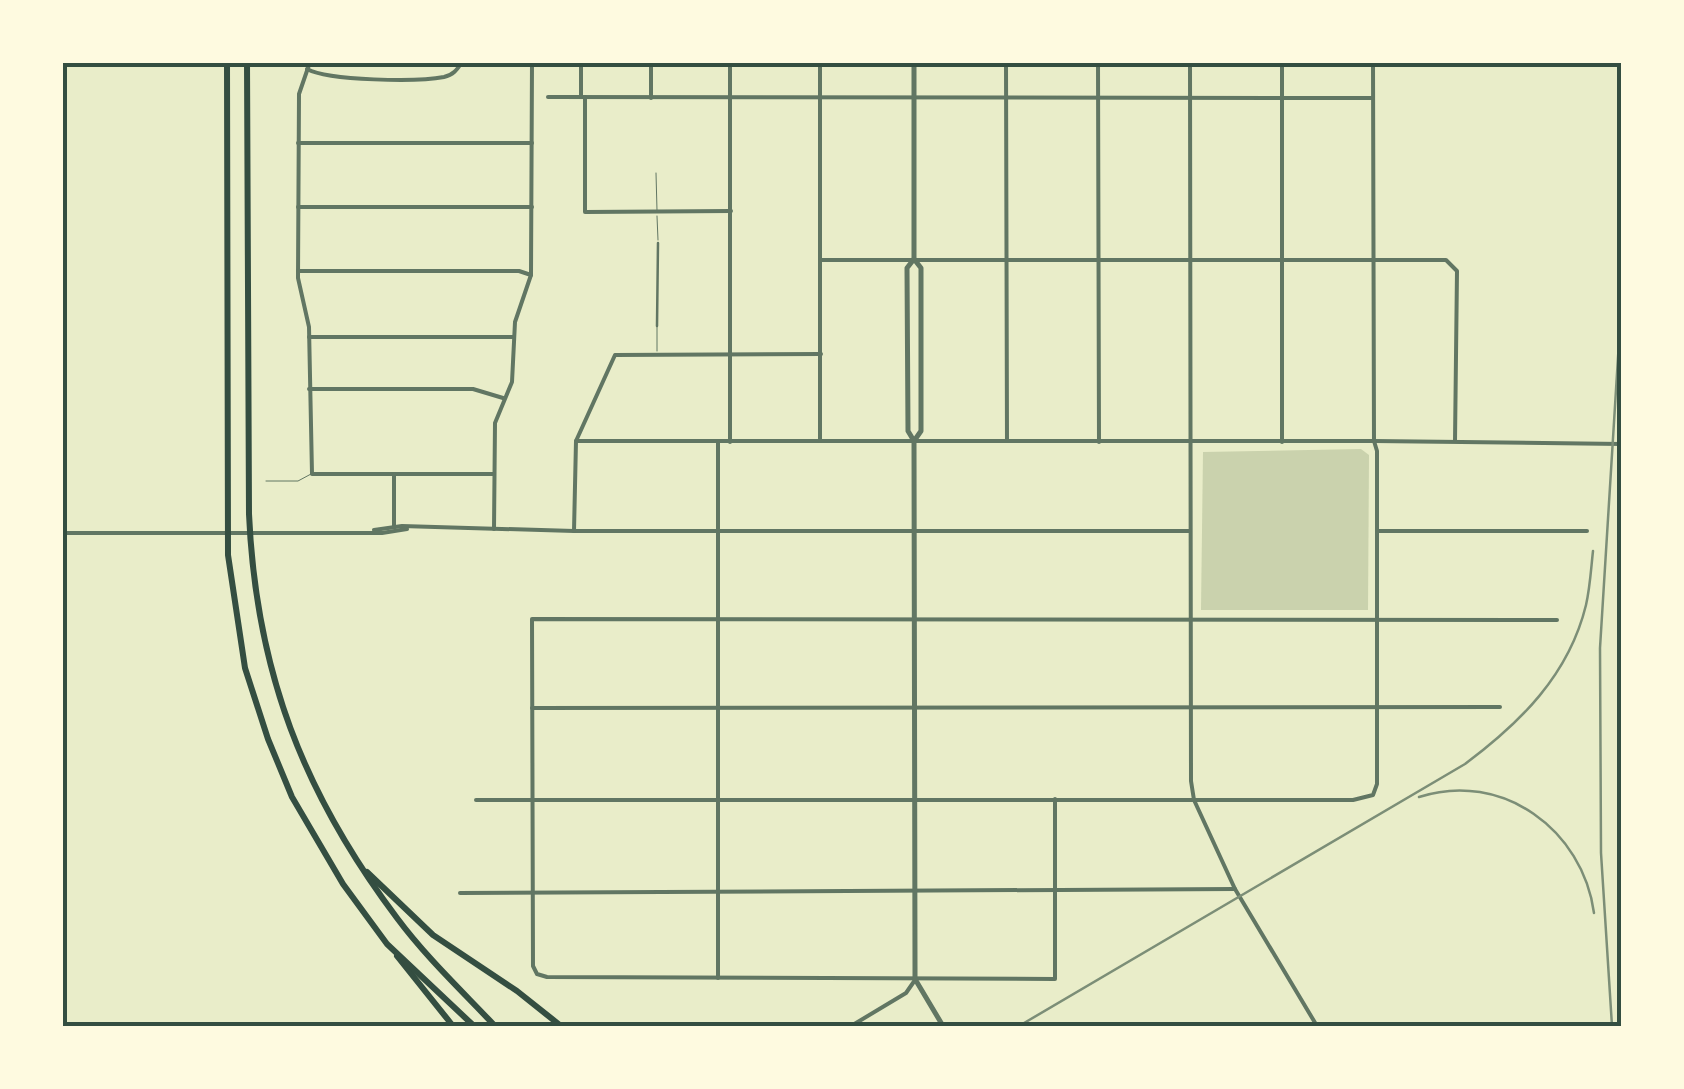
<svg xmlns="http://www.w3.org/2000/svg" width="1684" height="1089" font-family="'Work Sans',sans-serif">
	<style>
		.green { fill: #cad2ad }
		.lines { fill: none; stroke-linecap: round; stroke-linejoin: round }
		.stream { stroke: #a3b18a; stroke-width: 2.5 }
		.service { stroke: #617663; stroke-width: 1 }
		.pedestrian { stroke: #617663; stroke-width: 2.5 }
		.minor { stroke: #617663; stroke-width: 4 }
		.tertiary { stroke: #617663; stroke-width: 5 }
		.primary { stroke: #344e41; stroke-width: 6 }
		.trunk { stroke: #344e41; stroke-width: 6 }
		.rail { stroke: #7c8e77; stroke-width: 2.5 }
		.neatline { fill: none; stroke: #344e41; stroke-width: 4 }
	</style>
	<rect width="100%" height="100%" fill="#e9edc9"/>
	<polygon class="green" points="1361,449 1369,455 1368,610 1201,610 1203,452"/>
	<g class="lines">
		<polyline class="stream" points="62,63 65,62"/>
		<g class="service">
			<polyline points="656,173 657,210"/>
			<polyline points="657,216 658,240"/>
			<polyline points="657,351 657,327"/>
			<polyline points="266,481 298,481 311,474"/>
		</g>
		<polyline class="pedestrian" points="657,326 658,243"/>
		<g class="minor">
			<polyline points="310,62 299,94 298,278 309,327 312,474 493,474"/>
			<polyline points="730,62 730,442"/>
			<polyline points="1006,62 1007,441"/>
			<polyline points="1098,62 1099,442"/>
			<polyline points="1190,62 1191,781 1194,800 1235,889 1317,1026"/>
			<polyline points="1282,62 1282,442"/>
			<path d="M307,69C329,81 418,82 444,77C453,75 457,70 462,62"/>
			<polyline points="548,97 1373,98"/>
			<polyline points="581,97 581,62"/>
			<polyline points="585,97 585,212 731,211"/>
			<polyline points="651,98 651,62"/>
			<polyline points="298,143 532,143"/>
			<polyline points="298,207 532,207"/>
			<polyline points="821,260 1446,260 1457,271 1455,441"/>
			<polyline points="298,271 519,271 531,275"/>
			<polyline points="309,337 514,337"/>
			<polyline points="309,389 473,389 503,398"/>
			<polyline points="576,441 1374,441 1622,444"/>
			<polyline points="820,441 820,62"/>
			<polyline points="718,443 718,978"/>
			<polyline points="394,474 394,527"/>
			<polyline points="494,529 495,423 512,382 515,322 531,275 532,62"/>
			<polyline points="374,530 402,526 574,531 1190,531"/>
			<polyline points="574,531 576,441 615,355 821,354"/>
			<polyline points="1378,531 1587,531"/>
			<polyline points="62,533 382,533 407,529"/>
			<polyline points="532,708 1500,707"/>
			<polyline points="1055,799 1055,979 547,977 537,974 533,966 532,619 1557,620"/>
			<polyline points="476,800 1353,800 1373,795 1377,784 1377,451 1374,441 1373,62"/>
			<polyline points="460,893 1235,889"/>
			<polyline points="851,1026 906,993 915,980"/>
		</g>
		<g class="tertiary">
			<polyline points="914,62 914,259 921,268 921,431 914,441"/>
			<polyline points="914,259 907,268 908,431 914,441 915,967 915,979 943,1026"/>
		</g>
		<g class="primary">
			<polyline points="367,872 433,935 517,991 561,1026"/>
			<polyline points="397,956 453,1026"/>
		</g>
		<g class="trunk">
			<polyline points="227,62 228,555 245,668 268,739 292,797 343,884 387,944 474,1026"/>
			<path d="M247,62L249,514C256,671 303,793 397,918C426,957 462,991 495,1026"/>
		</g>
		<g class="rail">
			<path d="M1419,797C1502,770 1583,830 1594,913"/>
			<path d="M1019,1026L1465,764C1520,723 1569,675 1586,605C1590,588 1591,569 1593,551"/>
			<polyline points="1612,1026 1601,853 1600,648 1622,293"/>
		</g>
	</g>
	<rect width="1684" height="1089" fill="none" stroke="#fefae0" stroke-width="130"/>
	<rect x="65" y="65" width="1554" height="959" class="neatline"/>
</svg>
